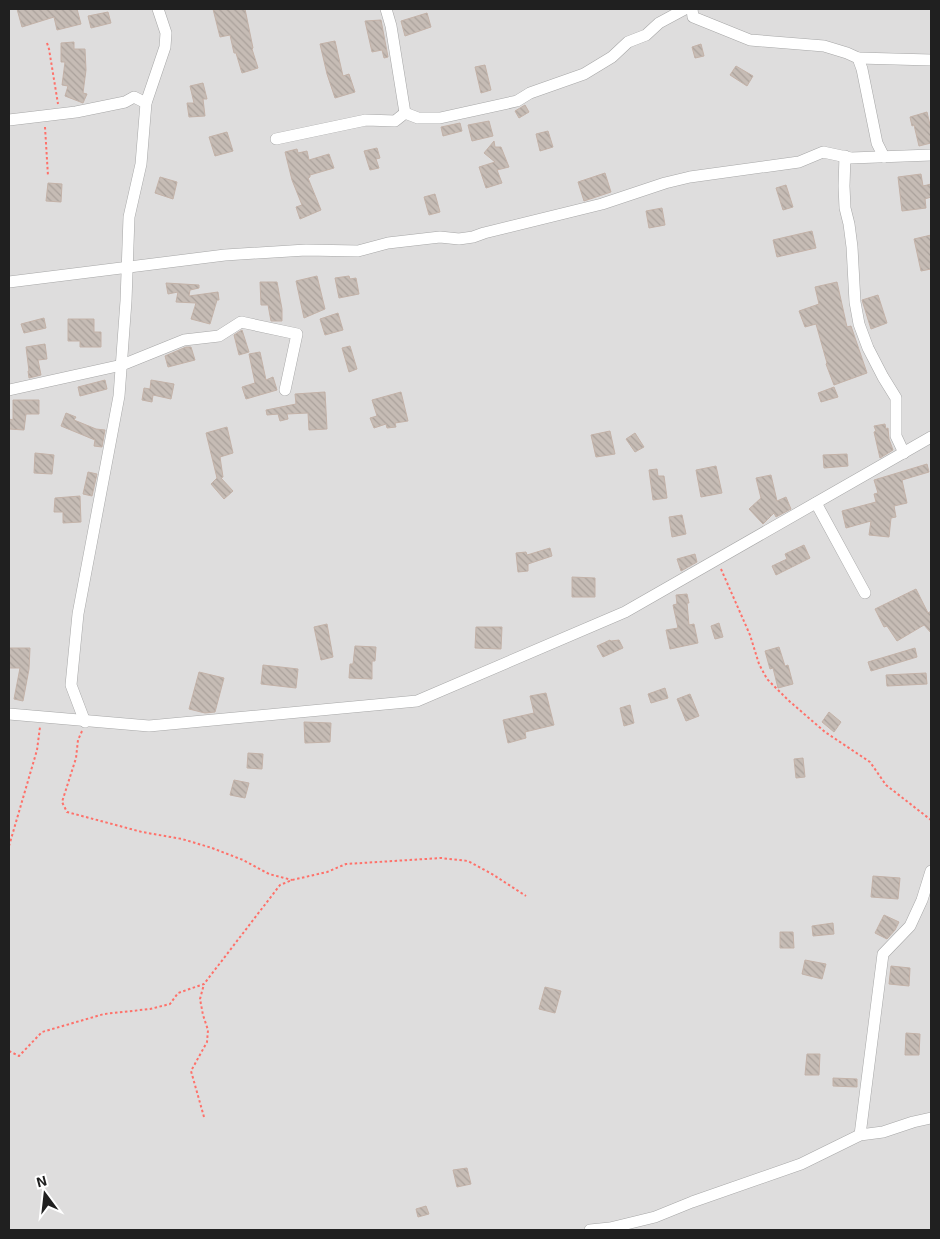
<svg xmlns="http://www.w3.org/2000/svg" width="940" height="1239" font-family="'Exo 2',sans-serif">
	<style>
		.residential { fill: #dedddd }
		.building { fill: url(#building-back-hatch); stroke: #c3b2a8 }
		.lines { fill: none; stroke-linecap: round; stroke-linejoin: round }
		.minor-casing { stroke: #a7a7a7; stroke-width: 12 }
		.path { stroke: #fe716a; stroke-width: 2; stroke-dasharray: 2.5 2.5; stroke-linecap: butt }
		.minor { stroke: #fff; stroke-width: 11 }
	</style>
	<defs>
		<pattern id="building-back-hatch" width="6" height="6" patternUnits="userSpaceOnUse" patternTransform="scale(1.25)"><rect width="6" height="6" fill="#c6bcb5"/><path d="M-1 5l2 2M0 0l6 6M5-1l2 2" fill="none" stroke="#aaa19b"/></pattern>
	</defs>
	<rect width="100%" height="100%" fill="#f1ede6"/>
	<rect class="residential" x="9" y="9" width="922" height="1221"/>
	<g class="building">
		<polygon points="17,9 77,9 81,24 57,30 54,17 22,27"/>
		<polygon points="213,9 245,9 253,48 252,49 258,68 242,73 236,53 234,53 230,35 220,37"/>
		<polygon points="108,12 111,23 91,28 88,16"/>
		<polygon points="427,13 431,27 405,36 401,21"/>
		<polygon points="381,20 388,57 384,58 382,50 372,52 365,21"/>
		<polygon points="335,41 343,76 349,74 355,92 335,98 327,74 320,44"/>
		<polygon points="74,42 74,49 85,49 86,70 83,93 87,94 83,103 65,96 68,86 62,85 65,62 61,62 61,43"/>
		<polygon points="701,44 704,56 695,58 692,47"/>
		<polygon points="485,65 491,90 481,93 475,67"/>
		<polygon points="736,66 753,76 747,86 730,75"/>
		<polygon points="203,83 207,99 203,99 205,116 189,117 187,103 194,103 190,86"/>
		<polygon points="525,105 529,112 519,118 515,111"/>
		<polygon points="927,112 931,129 931,143 919,146 914,125 912,126 910,117"/>
		<polygon points="489,121 493,136 472,141 468,125"/>
		<polygon points="460,123 462,131 443,136 441,127"/>
		<polygon points="548,131 553,147 540,151 536,134"/>
		<polygon points="227,132 233,151 215,156 209,137"/>
		<polygon points="494,141 495,147 501,147 509,167 497,170 502,183 486,188 479,167 495,162 484,153"/>
		<polygon points="377,148 380,158 376,159 379,168 370,170 364,151"/>
		<polygon points="297,149 298,153 307,151 309,160 329,154 334,168 310,175 310,177 308,178 321,210 300,219 296,207 302,205 292,180 285,152"/>
		<polygon points="605,173 611,192 584,201 578,182"/>
		<polygon points="921,174 923,186 931,184 931,197 925,199 926,208 902,211 898,177"/>
		<polygon points="160,177 177,182 173,199 155,193"/>
		<polygon points="48,183 62,184 61,202 46,201"/>
		<polygon points="786,185 793,207 783,210 776,188"/>
		<polygon points="435,194 440,212 429,215 424,197"/>
		<polygon points="662,208 665,225 649,228 646,211"/>
		<polygon points="812,231 816,248 777,257 773,240"/>
		<polygon points="931,235 931,269 921,271 914,239"/>
		<polygon points="317,276 325,309 304,318 296,281"/>
		<polygon points="349,276 350,279 356,278 359,294 339,298 335,278"/>
		<polygon points="260,282 277,282 282,309 282,321 271,321 268,305 261,305"/>
		<polygon points="837,282 847,327 851,326 867,373 834,385 826,364 827,363 816,324 805,327 799,311 819,304 815,287"/>
		<polygon points="166,283 199,285 199,288 190,290 189,296 218,292 219,300 217,300 210,324 191,319 196,303 176,302 178,292 168,294"/>
		<polygon points="878,295 887,323 871,329 862,300"/>
		<polygon points="338,313 343,330 325,335 320,319"/>
		<polygon points="44,318 46,328 24,333 21,324"/>
		<polygon points="68,319 94,319 94,332 101,332 101,347 80,347 80,341 68,341"/>
		<polygon points="242,330 249,352 239,355 234,335"/>
		<polygon points="45,344 47,359 38,360 41,375 29,378 28,371 29,371 26,347"/>
		<polygon points="350,346 357,369 349,372 342,348"/>
		<polygon points="186,347 191,347 195,360 168,367 165,356"/>
		<polygon points="260,352 266,380 273,377 277,390 246,399 242,387 255,383 249,354"/>
		<polygon points="105,380 107,389 80,396 78,387"/>
		<polygon points="151,380 174,384 171,399 153,395 152,402 142,400 144,388 150,389"/>
		<polygon points="834,387 838,397 821,402 818,393"/>
		<polygon points="325,392 327,429 309,430 308,413 287,414 288,419 280,421 278,414 267,415 266,410 296,404 295,394"/>
		<polygon points="401,392 408,421 395,423 396,427 387,428 386,424 374,428 370,418 377,416 372,400"/>
		<polygon points="13,400 39,400 39,414 26,414 24,430 9,429 9,419 13,420"/>
		<polygon points="66,413 76,417 74,420 96,429 105,430 102,447 94,446 95,440 61,426"/>
		<polygon points="885,424 886,429 888,428 889,439 893,450 880,458 874,432 876,431 874,426"/>
		<polygon points="227,427 233,453 220,457 223,477 221,478 233,491 224,499 211,484 217,478 206,433"/>
		<polygon points="610,431 615,454 596,457 591,435"/>
		<polygon points="635,433 644,447 635,452 626,439"/>
		<polygon points="35,453 54,455 52,474 34,473"/>
		<polygon points="847,454 848,466 824,468 823,455"/>
		<polygon points="927,464 929,472 902,480 907,503 894,506 896,517 891,518 889,537 869,535 871,521 846,528 842,511 876,502 874,494 878,493 874,480"/>
		<polygon points="716,466 722,493 701,497 696,470"/>
		<polygon points="657,469 658,476 664,476 667,498 653,500 649,470"/>
		<polygon points="88,472 97,474 92,496 83,494"/>
		<polygon points="771,475 777,501 786,497 791,509 776,517 774,513 763,524 749,509 761,498 756,478"/>
		<polygon points="80,496 81,522 63,523 63,512 54,512 55,498"/>
		<polygon points="682,515 686,534 672,537 669,517"/>
		<polygon points="804,545 810,558 776,575 772,566 787,559 785,554"/>
		<polygon points="550,548 552,556 528,564 528,571 518,572 516,553 526,552 527,555"/>
		<polygon points="695,554 697,562 681,571 677,559"/>
		<polygon points="572,577 595,578 595,597 572,597"/>
		<polygon points="916,589 928,613 931,611 931,633 924,625 897,641 887,626 884,627 875,609"/>
		<polygon points="687,594 689,603 687,603 689,625 694,624 698,643 670,649 666,630 678,628 673,605 677,604 676,595"/>
		<polygon points="719,623 723,637 715,639 711,626"/>
		<polygon points="327,624 333,657 321,660 314,627"/>
		<polygon points="476,627 502,627 501,649 475,648"/>
		<polygon points="610,640 611,641 619,640 623,648 603,657 597,646"/>
		<polygon points="355,646 376,647 375,661 372,661 372,679 349,678 350,664 353,664"/>
		<polygon points="779,647 785,666 788,665 793,684 778,688 773,668 770,669 765,651"/>
		<polygon points="9,648 30,648 29,669 23,701 14,699 20,668 9,668"/>
		<polygon points="915,648 917,657 871,671 868,662"/>
		<polygon points="263,665 298,669 296,688 261,684"/>
		<polygon points="199,672 224,678 215,712 205,713 189,709"/>
		<polygon points="926,673 927,684 887,686 886,675"/>
		<polygon points="665,688 668,698 651,703 648,694"/>
		<polygon points="546,693 554,725 525,732 526,738 508,743 503,720 534,713 530,696"/>
		<polygon points="690,694 699,716 686,721 677,699"/>
		<polygon points="630,705 634,723 624,726 620,708"/>
		<polygon points="829,712 841,722 834,732 822,722"/>
		<polygon points="304,722 331,723 330,742 305,743"/>
		<polygon points="248,753 263,754 262,769 247,768"/>
		<polygon points="803,758 805,777 796,778 794,759"/>
		<polygon points="234,780 249,783 245,798 230,795"/>
		<polygon points="873,876 900,878 898,899 871,897"/>
		<polygon points="884,915 899,922 895,930 887,939 875,933"/>
		<polygon points="833,923 834,934 813,936 812,926"/>
		<polygon points="780,932 793,932 794,948 780,948"/>
		<polygon points="805,960 826,964 822,979 802,974"/>
		<polygon points="891,966 910,968 909,986 889,984"/>
		<polygon points="545,987 561,991 555,1013 539,1009"/>
		<polygon points="906,1033 920,1034 919,1055 905,1055"/>
		<polygon points="807,1054 820,1054 819,1075 805,1075"/>
		<polygon points="833,1078 857,1079 857,1087 833,1086"/>
		<polygon points="467,1168 471,1184 457,1187 453,1170"/>
		<polygon points="426,1206 429,1214 418,1217 416,1209"/>
	</g>
	<g class="lines">
		<g class="minor-casing">
			<g id="minor">
				<polyline points="386,9 391,26 405,113 418,118 440,118 517,101 530,93 584,74 612,57 628,42 646,35 659,23 685,9"/>
				<polyline points="692,9 693,17 750,40 824,46 847,53 858,58 862,69 877,143 884,157"/>
				<polyline points="858,58 931,60"/>
				<polyline points="9,120 76,112 125,102 134,97 146,103"/>
				<polyline points="276,139 366,120 395,121 405,113"/>
				<polyline points="845,156 844,186 845,208 849,224 852,247 855,302 859,324 868,348 883,377 896,398 896,436 904,453"/>
				<polyline points="9,282 225,255 306,250 358,251 388,243 440,237 459,239 473,237 484,233 602,204 665,183 690,177 799,162 823,152 851,158 931,155"/>
				<polyline points="9,390 122,365 184,340 219,336 241,322 297,334 285,390"/>
				<polyline points="816,503 865,593"/>
				<polyline points="9,714 149,726 417,701 625,612 931,437"/>
				<polyline points="85,722 71,685 78,614 119,396 126,301 129,217 141,164 146,103 165,47 166,33 158,9"/>
				<polyline points="860,1135 883,954 910,926 922,900 931,871"/>
				<polyline points="590,1230 610,1228 655,1217 692,1202 801,1164 860,1135 883,1132 913,1122 931,1118"/>
			</g>
		</g>
		<g class="path">
			<polyline points="47,43 49,49 58,104"/>
			<polyline points="45,127 48,176"/>
			<polyline points="721,569 750,635 759,664 767,679 788,700 825,732 870,762 886,785 931,820"/>
			<polyline points="82,731 78,740 76,758 62,802 67,812 142,832 182,839 212,848 243,860 269,874 292,880"/>
			<polyline points="9,846 37,750 40,727"/>
			<polyline points="9,1051 19,1056 42,1032 104,1014 150,1009 170,1004 178,993 204,984 280,885 292,880 327,872 346,864 441,858 468,861 492,874 526,896"/>
			<polyline points="204,1117 191,1071 207,1042 208,1030 203,1015 200,999 204,984"/>
		</g>
		<use href="#minor" class="minor"/>
	</g>
	<rect width="940" height="1239" fill="none" stroke="#202020" stroke-width="20"/>
	<g transform="translate(45 1194) rotate(345)" stroke="#ffffff" stroke-width="4" paint-order="stroke">
	<path d="M0-4L9 19L0 12L-9 19Z" fill="#202020"/>
	<text y="-8" font-size="14" font-weight="bold" text-anchor="middle" fill="#202020">N</text>
	</g>
</svg>
